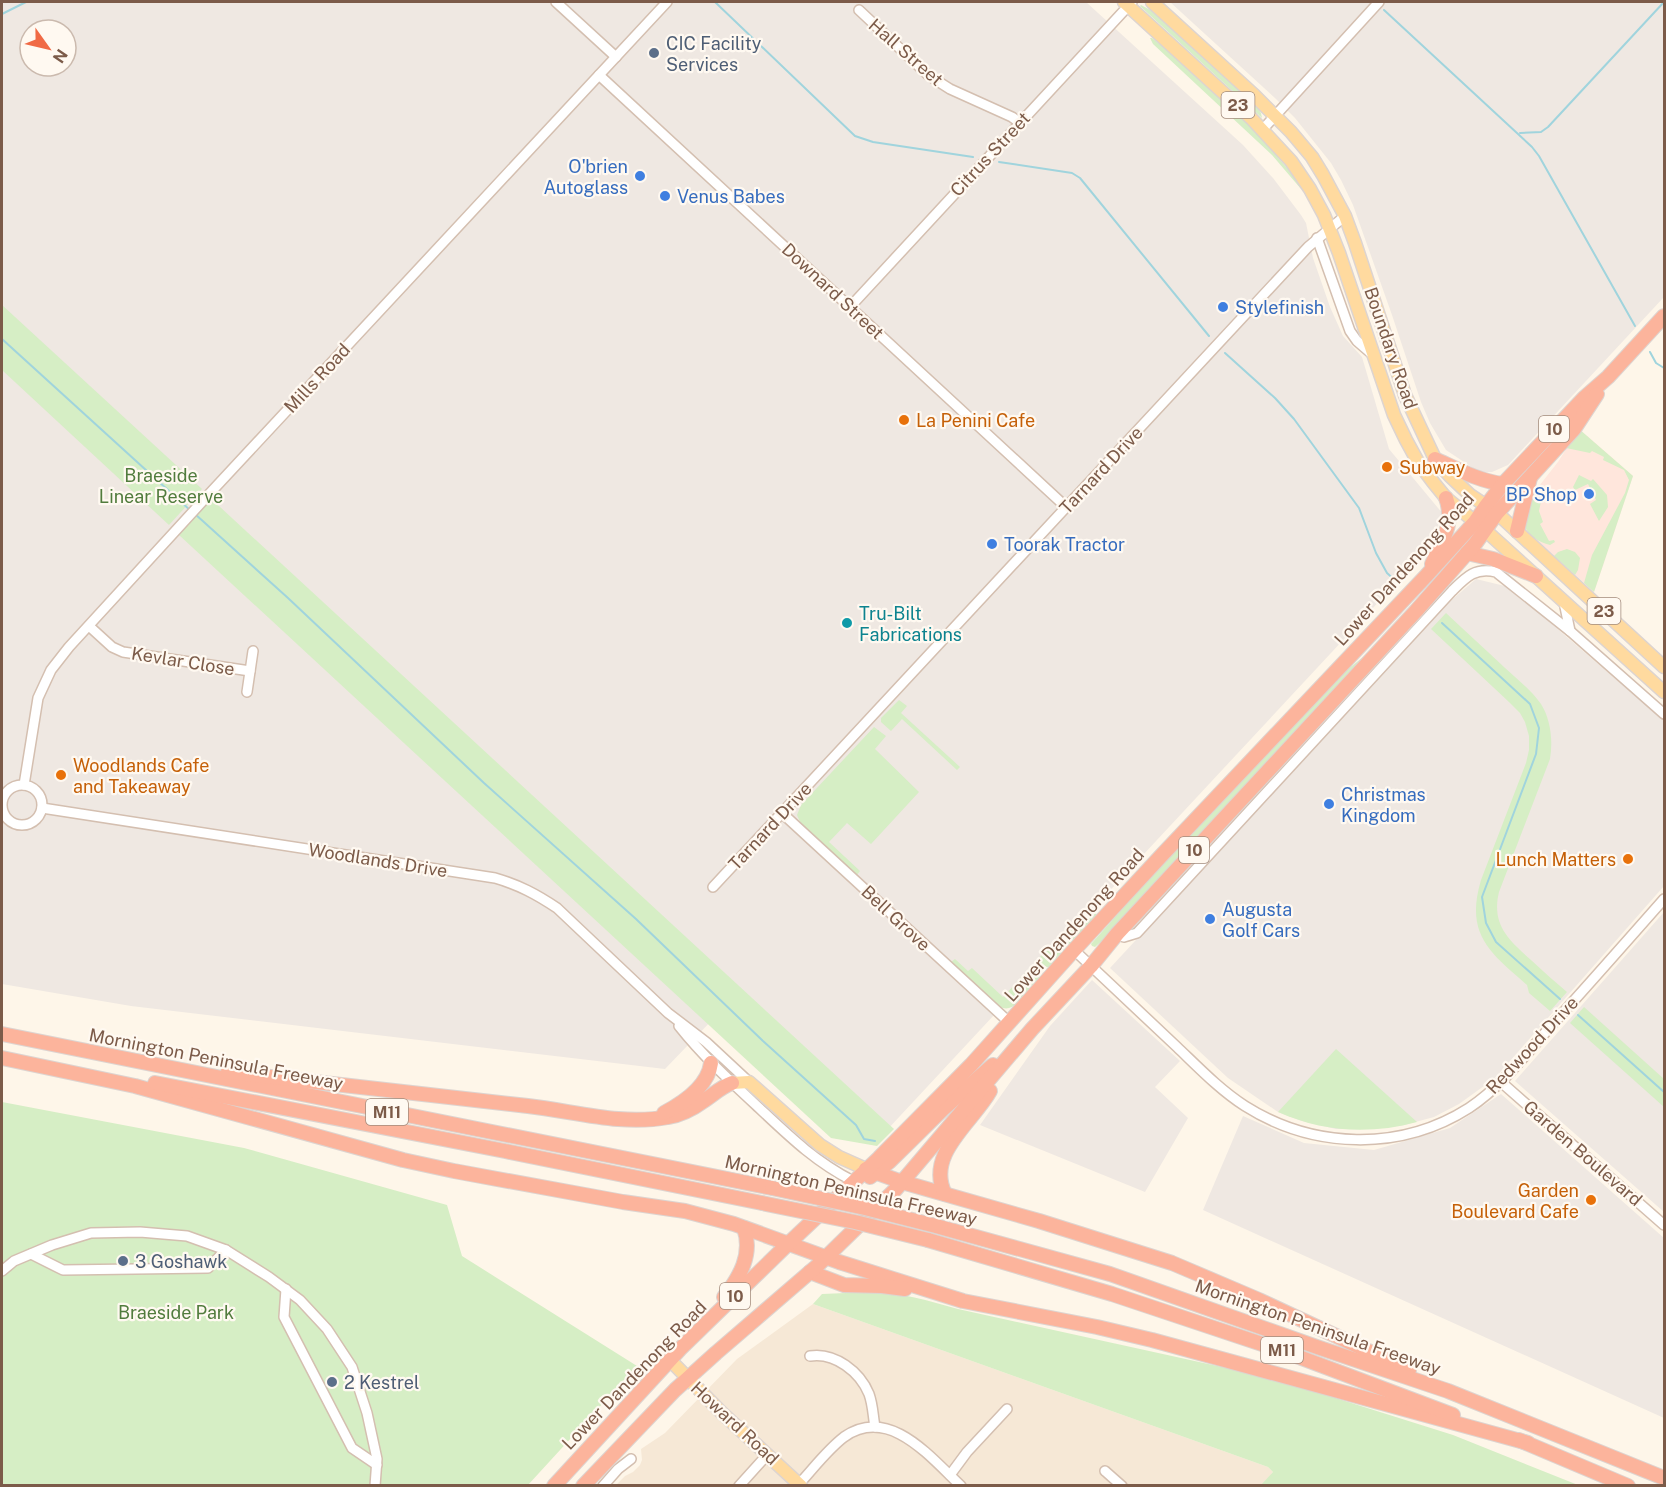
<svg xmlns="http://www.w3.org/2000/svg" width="1666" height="1487" font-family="'Public Sans',sans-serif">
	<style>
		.residential { fill: #f6e8d6 }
		.commercial { fill: #ffe6dc }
		.industrial { fill: #efe8e2; fill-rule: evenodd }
		.green { fill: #d6eec5 }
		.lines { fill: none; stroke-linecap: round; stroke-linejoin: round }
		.stream { stroke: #a0d4dd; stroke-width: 2 }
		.minor-casing { stroke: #d4bfb0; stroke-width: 12 }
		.major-casing { stroke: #ddd4d0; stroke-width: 15 }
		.highway-casing { stroke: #ddd4d0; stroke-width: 16 }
		.minor { stroke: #fff; stroke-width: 9 }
		.major { stroke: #ffda9f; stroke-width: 12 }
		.highway { stroke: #fcb49c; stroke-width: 14 }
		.highway-bridge-casing { stroke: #ddd4d0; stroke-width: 16; stroke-linecap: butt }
		.highway-bridge { stroke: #fcb49c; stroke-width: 14 }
		.service-dot { fill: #5c6f8a; stroke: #fff9f1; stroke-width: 2 }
		.shop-dot { fill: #3f7fe0; stroke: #fff9f1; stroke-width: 2 }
		.food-dot { fill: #e8710a; stroke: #fff9f1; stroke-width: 2 }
		.culture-dot { fill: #0f9aa8; stroke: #fff9f1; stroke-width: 2 }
		.labels { text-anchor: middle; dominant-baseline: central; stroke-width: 4.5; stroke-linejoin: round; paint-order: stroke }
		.shield { fill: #fff9f1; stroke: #a38a7b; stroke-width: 1.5 }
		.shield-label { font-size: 16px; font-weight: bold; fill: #7c5b49 }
		.service-label { font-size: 18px; fill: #4e5e75; stroke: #fff9f1; text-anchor: start }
		.street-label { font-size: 18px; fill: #7c5b49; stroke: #fff9f1 }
		.shop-label { font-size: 18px; fill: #366cbe; stroke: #fff9f1; text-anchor: start }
		.food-label { font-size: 18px; fill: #c56008; stroke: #fff9f1; text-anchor: start }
		.park-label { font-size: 18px; fill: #517c3d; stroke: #fff9f1 }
		.culture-label { font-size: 18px; fill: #0d838f; stroke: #fff9f1; text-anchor: start }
	</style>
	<rect width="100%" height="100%" fill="#fef6e9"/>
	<polygon class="residential" points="813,1304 1268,1467 1273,1472 1261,1486 615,1486 625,1476 633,1472 640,1465 642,1460 641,1449 665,1433 737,1359"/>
	<polygon class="commercial" points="1579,429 1633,476 1594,592 1525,529 1532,495 1558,462"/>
	<g class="industrial">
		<path d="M2,2H1086L1243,145L1273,178L1301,215L1306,223L1313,258L1330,307L1343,336L1362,357L1389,449L1443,514L1440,523L1412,566L887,1130L739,992L665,1069L131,1006L2,984ZM30,30H66V66H30Z"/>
		<polygon points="1170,2 1664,2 1664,297 1508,465 1492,472 1485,472 1478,471 1470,466 1446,450 1430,423 1421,402 1392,315 1353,205 1341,180 1331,163 1295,118 1276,99"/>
		<polygon points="1476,579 1509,587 1664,721 1664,886 1495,1078 1459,1104 1434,1117 1404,1125 1374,1129 1336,1129 1302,1121 1278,1112 1228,1078 1110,968 1447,604"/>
		<polygon points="1664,912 1664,1212 1515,1081"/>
		<polygon points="1092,980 1180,1061 1155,1087 1188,1118 1145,1192 980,1125 1050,1026"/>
		<polygon points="1501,1094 1664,1238 1664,1418 1203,1210 1243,1116 1304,1143 1374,1150 1450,1128"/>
	</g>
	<g class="green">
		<polygon points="1141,5 1154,12 1162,18 1254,103 1261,113 1262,118 1140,6"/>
		<polygon points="1150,38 1152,38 1176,57 1244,119 1288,169 1299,184 1301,189 1272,155 1153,44"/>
		<polygon points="2,305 202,489 169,525 2,370"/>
		<polygon points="1579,429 1633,476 1594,592 1584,583 1592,555 1625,493 1629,480 1624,470 1603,460 1604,457 1592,451 1590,453 1566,448"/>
		<polygon points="1579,475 1591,481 1593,479 1607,495 1608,507 1599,521 1590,504 1596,500 1588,484 1575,490 1573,487"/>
		<path d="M1538,490L1543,492L1539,511L1543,522L1540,524L1549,541L1554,540L1555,542L1550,545C1538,542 1528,536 1523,523L1532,495L1534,491Z"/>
		<polygon points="212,500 219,506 894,1129 877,1146 831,1138 179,535 184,528 208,502"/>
		<polygon points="1567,549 1575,552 1580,558 1578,570 1575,575 1554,556 1558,552"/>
		<path d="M1446,613C1465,631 1485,649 1504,667C1517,679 1531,690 1541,704C1551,720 1553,741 1550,759L1499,892C1491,925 1509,940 1531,960C1543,971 1555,982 1567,992L1550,1011L1529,993L1527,985C1489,952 1465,934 1481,880L1526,763L1529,750V736L1525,722L1520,713L1509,702L1431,629Z"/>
		<polygon points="1367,654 1112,932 1095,947 1092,946 1091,944 1191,832 1334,680"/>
		<polygon points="899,700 907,706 901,713 960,767 957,770 902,719 891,731 881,722 881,718"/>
		<polygon points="874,727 886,736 875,749 919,792 871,844 847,823 829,842 860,871 857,875 801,824 797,815 801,805"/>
		<polygon points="1089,906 1097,915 1050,968 1044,966 1039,962 1039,958"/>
		<path d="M955,959L968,971L972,968L1003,997L1031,967H1034L1042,975C1037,984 1019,1006 1009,1008C1005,1009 1004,1008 999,1007L951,962Z"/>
		<polygon points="1584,1007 1664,1079 1664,1107 1570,1023"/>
		<path d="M1336,1049L1417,1122C1369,1135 1323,1132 1278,1112Z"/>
		<polygon points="2,1102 244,1148 447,1205 462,1256 637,1366 528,1485 2,1485"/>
		<path d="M870,1292C900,1292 929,1301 958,1309L1272,1378L1453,1435L1578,1485H1261L1273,1472L1268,1467L813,1304L822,1294Z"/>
	</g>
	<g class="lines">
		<g class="stream">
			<polyline points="715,2 855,136 873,142 973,157"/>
			<polyline points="1384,10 1532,147 1539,156 1635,326"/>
			<polyline points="2,14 26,2"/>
			<polyline points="1520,133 1541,132 1548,127 1664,2"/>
			<polyline points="999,162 1072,173 1080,178 1209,336"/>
			<polyline points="2,339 191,511"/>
			<polyline points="1650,352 1656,363 1664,368"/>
			<polyline points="1225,353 1275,398 1294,419 1359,508 1376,553 1387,573 1398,583"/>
			<polyline points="195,514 288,598 484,783 636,919 763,1041 856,1125 864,1139 875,1141"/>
			<polyline points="1442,623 1530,704 1539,728 1536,754 1482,897 1486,923 1496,942 1560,999"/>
			<polyline points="1578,1015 1664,1092"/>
		</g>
		<g class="minor-casing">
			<g id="minor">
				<polyline points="556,2 616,57"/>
				<polyline points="859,10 928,75 950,89 1012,117 1019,122"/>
				<polyline points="599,75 1066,507"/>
				<polyline points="1263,129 1379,2"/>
				<polyline points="1317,238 1350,331 1357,341 1372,354"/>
				<polyline points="850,307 1132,2"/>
				<polyline points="1564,602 1570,631"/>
				<polyline points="89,626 112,647 123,652 250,671"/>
				<polyline points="247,692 253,651"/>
				<polyline points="24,785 38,698 51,670 69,647 211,492 667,2"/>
				<circle cx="22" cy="805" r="20"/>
				<path d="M42,808L495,878C519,885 536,894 557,908L668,1013L706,1042L749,1082"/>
				<polyline points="782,813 1010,1023"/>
				<polyline points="713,887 1308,247 1345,216"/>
				<path d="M1117,934L1124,937L1137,933L1452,591C1466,577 1475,567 1496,572L1570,631L1664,714"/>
				<path d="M1074,950C1108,982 1142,1014 1177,1047C1198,1067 1220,1090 1245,1106C1313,1149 1400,1152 1469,1108C1502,1086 1526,1054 1552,1025C1590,983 1627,941 1664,899"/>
				<path d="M679,1026C702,1055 729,1080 756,1105C788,1135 814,1161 853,1181"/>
				<polyline points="1501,1082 1664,1225"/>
				<polyline points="31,1254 63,1270 208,1268 226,1250"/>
				<polyline points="2,1271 14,1261 52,1245 91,1233 140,1232 187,1236 226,1250 269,1277 300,1300 327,1329 352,1367 367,1413 377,1459 375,1486"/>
				<polyline points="286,1289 284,1317 352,1448 377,1465"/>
				<path d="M810,1356C835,1352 860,1372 869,1394C873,1405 873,1416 875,1427"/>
				<polyline points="1105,1471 1122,1486"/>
				<polyline points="950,1475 967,1452 1007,1409"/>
				<path d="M799,1484C813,1469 827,1450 844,1437C889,1405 930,1457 961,1486"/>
				<polyline points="603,1486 618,1469 631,1459"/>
				<polyline points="739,1486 767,1455"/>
			</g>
		</g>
		<g class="major-casing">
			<g id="major">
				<polyline points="1124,2 1251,118 1291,161 1310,189 1324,215 1339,253 1394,415 1406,440 1418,462 1433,482 1446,498 1485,530 1664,692"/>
				<polyline points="1152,2 1254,95 1291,132 1312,157 1323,175 1345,216 1355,243 1405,395 1435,459 1450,476 1470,495 1497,513 1664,667"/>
				<polyline points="732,1083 749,1082 820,1145 839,1157 866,1169"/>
				<polyline points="670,1360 722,1413 801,1486"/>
			</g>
		</g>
		<g class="highway-casing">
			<g id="highway">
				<path d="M1435,459C1457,469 1479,481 1503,484"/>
				<polyline points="1517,531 1530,478"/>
				<polyline points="1467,553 1493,559 1536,576"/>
				<path d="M1432,564C1442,542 1455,522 1446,498"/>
				<polyline points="2,1034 772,1188"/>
				<polyline points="2,1058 135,1086 403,1160 454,1171 623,1202 685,1211 734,1224 839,1262 963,1301 1097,1327 1152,1340 1528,1443"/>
				<path d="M228,1072C328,1084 428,1095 528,1106C574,1111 621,1126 668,1117C682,1115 694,1108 705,1100C714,1094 721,1087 732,1083"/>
				<polyline points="155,1083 505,1151 762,1203"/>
				<path d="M664,1113C683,1103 708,1086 711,1063"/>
				<polyline points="866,1169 902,1182 1039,1221 1172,1263 1259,1300 1409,1370"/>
				<polyline points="870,1177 889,1162 943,1109 993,1065"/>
				<path d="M945,1194C925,1154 973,1122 990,1091"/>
				<polyline points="936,1226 1110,1274 1317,1347 1448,1391 1664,1478"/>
				<polyline points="928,1240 1112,1294 1283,1351 1453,1415"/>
				<polyline points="810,1272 844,1285 882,1286 905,1289"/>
				<path d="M724,1297C740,1277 753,1254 744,1228"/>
				<polyline points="1519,1440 1628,1486"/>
				<polyline points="554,1486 680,1349 789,1243 879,1158 971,1065 1074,950 1161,856 1426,576 1475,522 1486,506 1503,484 1584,398 1608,377 1664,316"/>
				<polyline points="583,1486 675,1390 716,1353 817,1266 896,1189 1032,1029 1091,966 1117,934 1416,611 1475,544 1497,513 1574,429 1597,394"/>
			</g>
		</g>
		<use href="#minor" class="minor"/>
		<use href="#major" class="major"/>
		<use href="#highway" class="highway"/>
		<g class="highway-bridge-casing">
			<g id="highway-bridge">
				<polyline points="772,1188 865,1208 936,1226"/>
				<polyline points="762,1203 855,1222 928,1240"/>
			</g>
		</g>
		<use href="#highway-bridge" class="highway-bridge"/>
	</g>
	<g class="service-dot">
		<circle cx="654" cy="53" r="6"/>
		<circle cx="123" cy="1261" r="6"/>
		<circle cx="332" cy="1382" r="6"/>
	</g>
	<g class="shop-dot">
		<circle cx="640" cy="176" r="6"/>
		<circle cx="665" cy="196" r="6"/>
		<circle cx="1223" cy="307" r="6"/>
		<circle cx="1589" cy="494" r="6"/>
		<circle cx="992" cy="544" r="6"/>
		<circle cx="1329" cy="804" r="6"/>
		<circle cx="1210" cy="919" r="6"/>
	</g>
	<g class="food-dot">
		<circle cx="904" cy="420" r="6"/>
		<circle cx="1387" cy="467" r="6"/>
		<circle cx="61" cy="775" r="6"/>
		<circle cx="1628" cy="859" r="6"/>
		<circle cx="1591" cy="1200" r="6"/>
	</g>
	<circle class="culture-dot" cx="847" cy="623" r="6"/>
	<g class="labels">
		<g class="shield">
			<rect x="1221.5" y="92" width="33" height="26" rx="4.5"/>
			<rect x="1539" y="416" width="30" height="26" rx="4.5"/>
			<rect x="1587.5" y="598" width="33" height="26" rx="4.5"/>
			<rect x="1179" y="837" width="30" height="26" rx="4.5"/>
			<rect x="366" y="1099" width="42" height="26" rx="4.5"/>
			<rect x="720" y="1283" width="30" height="26" rx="4.5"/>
			<rect x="1261" y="1337" width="42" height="26" rx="4.5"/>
		</g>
		<g class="shield-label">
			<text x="1238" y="105">23</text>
			<text x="1554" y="429">10</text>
			<text x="1604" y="611">23</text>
			<text x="1194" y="850">10</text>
			<text x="387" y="1112">M11</text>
			<text x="735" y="1296">10</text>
			<text x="1282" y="1350">M11</text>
		</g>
		<g class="service-label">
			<text x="666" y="43">CIC Facility<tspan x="666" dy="21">Services</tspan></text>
			<text x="135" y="1261">3 Goshawk</text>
			<text x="344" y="1382">2 Kestrel</text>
		</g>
		<g class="street-label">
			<text transform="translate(906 52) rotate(41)">Hall Street</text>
			<text transform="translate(990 154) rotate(-47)">Citrus Street</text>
			<text transform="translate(833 291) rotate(43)">Downard Street</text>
			<text transform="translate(1391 348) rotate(71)">Boundary Road</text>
			<text transform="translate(317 378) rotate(-47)">Mills Road</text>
			<text transform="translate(1101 470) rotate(-47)">Tarnard Drive</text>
			<text transform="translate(1404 569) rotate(-48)">Lower Dandenong Road</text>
			<text transform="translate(183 661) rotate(9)">Kevlar Close</text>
			<text transform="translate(770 826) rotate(-47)">Tarnard Drive</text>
			<text transform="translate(378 860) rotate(9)">Woodlands Drive</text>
			<text transform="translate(896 918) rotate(43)">Bell Grove</text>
			<text transform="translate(1074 925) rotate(-48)">Lower Dandenong Road</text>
			<text transform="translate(1532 1045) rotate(-47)">Redwood Drive</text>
			<text transform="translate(216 1059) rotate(11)">Mornington Peninsula Freeway</text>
			<text transform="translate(1583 1153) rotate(41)">Garden Boulevard</text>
			<text transform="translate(851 1190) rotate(13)">Mornington Peninsula Freeway</text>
			<text transform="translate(1318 1327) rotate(19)">Mornington Peninsula Freeway</text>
			<text transform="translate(634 1375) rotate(-46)">Lower Dandenong Road</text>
			<text transform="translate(735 1423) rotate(43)">Howard Road</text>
		</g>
		<g class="shop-label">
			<text x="628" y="166" text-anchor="end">O'brien<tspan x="628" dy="21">Autoglass</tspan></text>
			<text x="677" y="196">Venus Babes</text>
			<text x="1235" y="307">Stylefinish</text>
			<text x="1577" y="494" text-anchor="end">BP Shop</text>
			<text x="1004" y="544">Toorak Tractor</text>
			<text x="1341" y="794">Christmas<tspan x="1341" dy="21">Kingdom</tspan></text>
			<text x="1222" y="909">Augusta<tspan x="1222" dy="21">Golf Cars</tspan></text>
		</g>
		<g class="food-label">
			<text x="916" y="420">La Penini Cafe</text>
			<text x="1399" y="467">Subway</text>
			<text x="73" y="765">Woodlands Cafe<tspan x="73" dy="21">and Takeaway</tspan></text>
			<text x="1616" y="859" text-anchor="end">Lunch Matters</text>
			<text x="1579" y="1190" text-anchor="end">Garden<tspan x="1579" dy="21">Boulevard Cafe</tspan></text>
		</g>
		<g class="park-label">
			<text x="161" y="475">Braeside<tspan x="161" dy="21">Linear Reserve</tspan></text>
			<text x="176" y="1312">Braeside Park</text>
		</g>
		<g class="culture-label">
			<text x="859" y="613">Tru-Bilt<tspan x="859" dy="21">Fabrications</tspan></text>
		</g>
	</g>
	<rect width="1666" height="1487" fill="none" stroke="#7c5b49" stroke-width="6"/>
	<g transform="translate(48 48) rotate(124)"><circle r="28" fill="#fff9f1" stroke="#cbbaae" stroke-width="1.5"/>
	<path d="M0-4.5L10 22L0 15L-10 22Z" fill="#f06a45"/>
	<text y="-9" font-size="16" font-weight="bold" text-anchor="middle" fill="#7c5b49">N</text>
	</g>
</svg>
